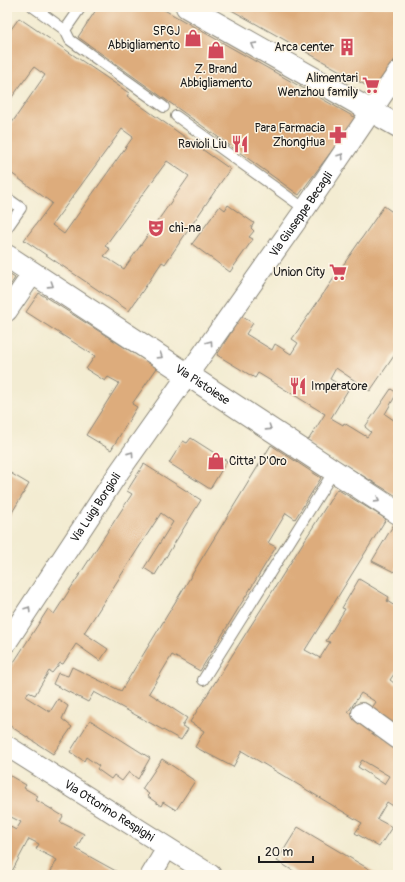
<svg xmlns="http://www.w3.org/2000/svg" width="405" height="882" font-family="Pangolin,sans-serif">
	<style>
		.building { fill: #ddac7b; fill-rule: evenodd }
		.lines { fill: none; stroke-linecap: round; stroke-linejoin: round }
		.lane-casing { stroke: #888477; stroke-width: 12 }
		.street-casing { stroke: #888477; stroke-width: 22 }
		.secondary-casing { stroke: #888477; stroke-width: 24 }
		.lane { stroke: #fff; stroke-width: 10 }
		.street { stroke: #fff; stroke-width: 20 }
		.secondary { stroke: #fff; stroke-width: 22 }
		.oneway { stroke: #999 }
		.labels { text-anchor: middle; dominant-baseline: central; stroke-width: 3; stroke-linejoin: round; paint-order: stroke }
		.poi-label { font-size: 12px; fill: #1c1c1c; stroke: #fcf5e5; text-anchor: end }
		.street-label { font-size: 12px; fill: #1c1c1c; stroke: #fcf5e5 }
	</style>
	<rect width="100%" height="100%" fill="#fcf5e5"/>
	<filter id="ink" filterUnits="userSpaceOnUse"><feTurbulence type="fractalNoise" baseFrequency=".025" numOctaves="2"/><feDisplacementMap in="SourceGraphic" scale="8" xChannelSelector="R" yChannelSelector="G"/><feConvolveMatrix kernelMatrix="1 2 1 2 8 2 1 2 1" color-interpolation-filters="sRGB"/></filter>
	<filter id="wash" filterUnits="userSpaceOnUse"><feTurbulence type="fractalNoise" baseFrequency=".012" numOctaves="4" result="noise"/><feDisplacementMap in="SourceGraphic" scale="16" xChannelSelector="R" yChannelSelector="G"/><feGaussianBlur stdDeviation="0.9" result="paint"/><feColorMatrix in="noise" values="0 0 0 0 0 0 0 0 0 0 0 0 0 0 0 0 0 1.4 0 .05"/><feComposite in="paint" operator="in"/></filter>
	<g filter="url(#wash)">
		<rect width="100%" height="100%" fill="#f3ecd2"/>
		<g id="blocks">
			<g class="building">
				<polygon points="98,7 159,7 356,118 299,195 78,37"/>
				<polygon points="226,7 288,7 291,9 292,7 398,7 398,55 374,90"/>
				<path d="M19,18L129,93L127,96L230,169L165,264L162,262L129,311L24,240L52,203L7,170V130L45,75L34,67L7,104V35ZM122,129L133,137L64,234L52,225ZM167,161L189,176L124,269L104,256L110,249L105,246Z"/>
				<polygon points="228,205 254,223 251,228 254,231 249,237 253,239 230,272 192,244 220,206 225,210"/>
				<polygon points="384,206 398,216 398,350 370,391 336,368 330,379 348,390 331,418 343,425 344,423 367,437 371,432 365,427 391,389 397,393 385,414 398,423 398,445 393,454 398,457 398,497 307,442 325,414 258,373 255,378 217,355 241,316 253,323 246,334 272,350 275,344 291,354 298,343 292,339"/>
				<polygon points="7,273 15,278 7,290"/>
				<polygon points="39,293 157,368 132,404 137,407 111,450 86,435 119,383 108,377 105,381 86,369 95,356 26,312"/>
				<polygon points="191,438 227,461 210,489 169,463 183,441 187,443"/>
				<polygon points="271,445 321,478 295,519 286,513 268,543 276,547 200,671 172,655 149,693 187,718 182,726 188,729 181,740 94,692 88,702 53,684 58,673 68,676 72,667 121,691"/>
				<polygon points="144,464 201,500 155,575 144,568 173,522 161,513 84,633 108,649 100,661 76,644 63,664 60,663 52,673 49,671 35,695 28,692 26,697 50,712 58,699 68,706 62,719 72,727 53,754 7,724 7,673 48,609 54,614 132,494 127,491"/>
				<polygon points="7,471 29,484 7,521"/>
				<path d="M337,489L386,519L305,650L320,658L330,642L326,641L345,609L342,608L359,579L389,597L387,601L398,608V668L390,680L398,686V727L371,709L376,702L361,693L348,712L366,723L398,747V809L387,802L377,819L392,827L379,847L355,833L362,823L242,751L233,767L195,747L204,731L190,722ZM362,760L389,776L384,784L358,767Z"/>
				<polygon points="394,524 398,526 398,566 394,572 372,561"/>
				<polygon points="90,720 150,758 138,779 129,772 122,781 114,775 111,779 97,769 99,766 86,757 84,761 70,752"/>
				<polygon points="162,759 195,781 176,810 163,802 161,806 147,796 149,794 142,789"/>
				<polygon points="7,774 26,785 24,788 38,796 36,800 63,816 60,822 84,834 76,849 123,875 49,875 57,860 36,849 39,844 29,839 10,875 7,875 7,825 16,830 21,822 7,815"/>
				<polygon points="298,827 379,875 300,875 277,861"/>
			</g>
		</g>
	</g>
	<g filter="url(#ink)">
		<use href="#blocks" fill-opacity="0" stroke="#888477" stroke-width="1"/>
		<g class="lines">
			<g class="lane-casing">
				<g id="lane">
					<polyline points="33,7 65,30"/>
					<polyline points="81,7 65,30 70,40 164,107"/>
					<polyline points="176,116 305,209"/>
					<polyline points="7,198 21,208 7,228"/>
					<polyline points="203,680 334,471"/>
				</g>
			</g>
			<g class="street-casing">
				<g id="street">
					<polyline points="7,311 33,273"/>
					<path id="s1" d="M7,642L119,472L305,209L398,72"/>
					<polyline points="362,713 398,739"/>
					<path id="s2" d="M7,746L211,875"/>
					<polyline points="151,875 167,848"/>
				</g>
			</g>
			<g class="secondary-casing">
				<g id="secondary">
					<polyline points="187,7 398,126"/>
					<path id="s3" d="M7,256L398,513"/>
				</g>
			</g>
			<use href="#lane" class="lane"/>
			<use href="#street" class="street"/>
			<use href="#secondary" class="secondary"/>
		</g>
		<defs><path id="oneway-chevron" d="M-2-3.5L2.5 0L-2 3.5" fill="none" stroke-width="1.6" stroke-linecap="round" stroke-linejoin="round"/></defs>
		<g class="oneway">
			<use href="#oneway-chevron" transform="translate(254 45) rotate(-151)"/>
			<use href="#oneway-chevron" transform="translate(341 156) rotate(-56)"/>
			<use href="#oneway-chevron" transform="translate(51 285) rotate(33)"/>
			<use href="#oneway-chevron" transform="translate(210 343) rotate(-54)"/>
			<use href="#oneway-chevron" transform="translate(160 356) rotate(33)"/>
			<use href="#oneway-chevron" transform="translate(269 428) rotate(33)"/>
			<use href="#oneway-chevron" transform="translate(131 454) rotate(-55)"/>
			<use href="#oneway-chevron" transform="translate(377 500) rotate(33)"/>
			<use href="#oneway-chevron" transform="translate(28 609) rotate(-57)"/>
		</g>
	</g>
	<defs>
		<g id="shop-bare" transform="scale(1.38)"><path d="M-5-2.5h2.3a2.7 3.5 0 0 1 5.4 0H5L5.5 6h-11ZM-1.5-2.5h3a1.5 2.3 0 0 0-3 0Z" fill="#d1495b" stroke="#fcf5e5" stroke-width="2.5" paint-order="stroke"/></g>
		<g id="building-bare" transform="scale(1.38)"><path d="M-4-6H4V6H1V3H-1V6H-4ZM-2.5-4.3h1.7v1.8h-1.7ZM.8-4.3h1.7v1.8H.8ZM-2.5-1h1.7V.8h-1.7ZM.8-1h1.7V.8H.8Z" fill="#d1495b" stroke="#fcf5e5" stroke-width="2.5" paint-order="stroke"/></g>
		<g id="supermarket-bare" transform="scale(1.38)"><path d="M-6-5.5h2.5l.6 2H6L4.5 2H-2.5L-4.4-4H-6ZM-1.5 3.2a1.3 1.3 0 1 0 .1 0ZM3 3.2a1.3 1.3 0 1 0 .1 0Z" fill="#d1495b" stroke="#fcf5e5" stroke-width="2.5" paint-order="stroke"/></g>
		<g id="pharmacy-bare" transform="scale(1.38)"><path d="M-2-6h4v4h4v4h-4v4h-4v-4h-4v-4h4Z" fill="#d1495b" stroke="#fcf5e5" stroke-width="2.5" paint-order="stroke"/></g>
		<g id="restaurant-bare" transform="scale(1.38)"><path d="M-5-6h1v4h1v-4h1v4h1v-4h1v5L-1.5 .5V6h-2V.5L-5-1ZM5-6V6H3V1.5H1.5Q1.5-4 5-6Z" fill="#d1495b" stroke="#fcf5e5" stroke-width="2.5" paint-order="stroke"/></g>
		<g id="theatre-bare" transform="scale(1.38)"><path d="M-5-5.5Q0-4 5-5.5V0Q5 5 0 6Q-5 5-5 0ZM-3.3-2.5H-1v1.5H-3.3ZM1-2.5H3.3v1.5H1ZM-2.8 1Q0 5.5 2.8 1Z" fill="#d1495b" stroke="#fcf5e5" stroke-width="2.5" paint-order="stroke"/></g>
	</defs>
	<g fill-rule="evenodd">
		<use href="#shop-bare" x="193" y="38"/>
		<use href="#building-bare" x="347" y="47"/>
		<use href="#shop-bare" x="216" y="50"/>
		<use href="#supermarket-bare" x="371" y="85"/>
		<use href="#pharmacy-bare" x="338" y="135"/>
		<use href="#restaurant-bare" x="240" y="144"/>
		<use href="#theatre-bare" x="156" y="228"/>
		<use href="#supermarket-bare" x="338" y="272"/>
		<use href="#restaurant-bare" x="298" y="386"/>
		<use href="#shop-bare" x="216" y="461"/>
	</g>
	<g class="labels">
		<g class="poi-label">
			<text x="180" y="31">SPGJ<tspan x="180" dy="14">Abbigliamento</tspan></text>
			<text x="334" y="47">Arca center</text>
			<text x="216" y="69" text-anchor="middle">Z. Brand<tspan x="216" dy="14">Abbigliamento</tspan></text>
			<text x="358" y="78">Alimentari<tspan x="358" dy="14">Wenzhou family</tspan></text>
			<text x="325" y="128">Para Farmacia<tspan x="325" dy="14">ZhongHua</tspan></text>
			<text x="227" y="144">Ravioli Liu</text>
			<text x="169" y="228" text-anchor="start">chì-na</text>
			<text x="325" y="272">Union City</text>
			<text x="311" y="386" text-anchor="start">Imperatore</text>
			<text x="229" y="461" text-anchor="start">Citta' D'Oro</text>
		</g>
		<g class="street-label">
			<text stroke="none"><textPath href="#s1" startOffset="519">Via Giuseppe Becagli</textPath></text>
			<text stroke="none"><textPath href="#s3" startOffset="234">Via Pistoiese</textPath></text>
			<text stroke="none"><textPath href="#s1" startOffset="161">Via Luigi Borgioli</textPath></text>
			<text stroke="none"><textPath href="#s2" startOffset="121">Via Ottorino Respighi</textPath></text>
		</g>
	</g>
	<rect width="405" height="882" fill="none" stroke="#fcf5e5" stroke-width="24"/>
	<path d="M259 856v6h54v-6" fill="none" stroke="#1c1c1c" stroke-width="2"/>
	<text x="265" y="856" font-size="12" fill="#1c1c1c" stroke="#fcf5e5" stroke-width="3" paint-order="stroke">20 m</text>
</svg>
